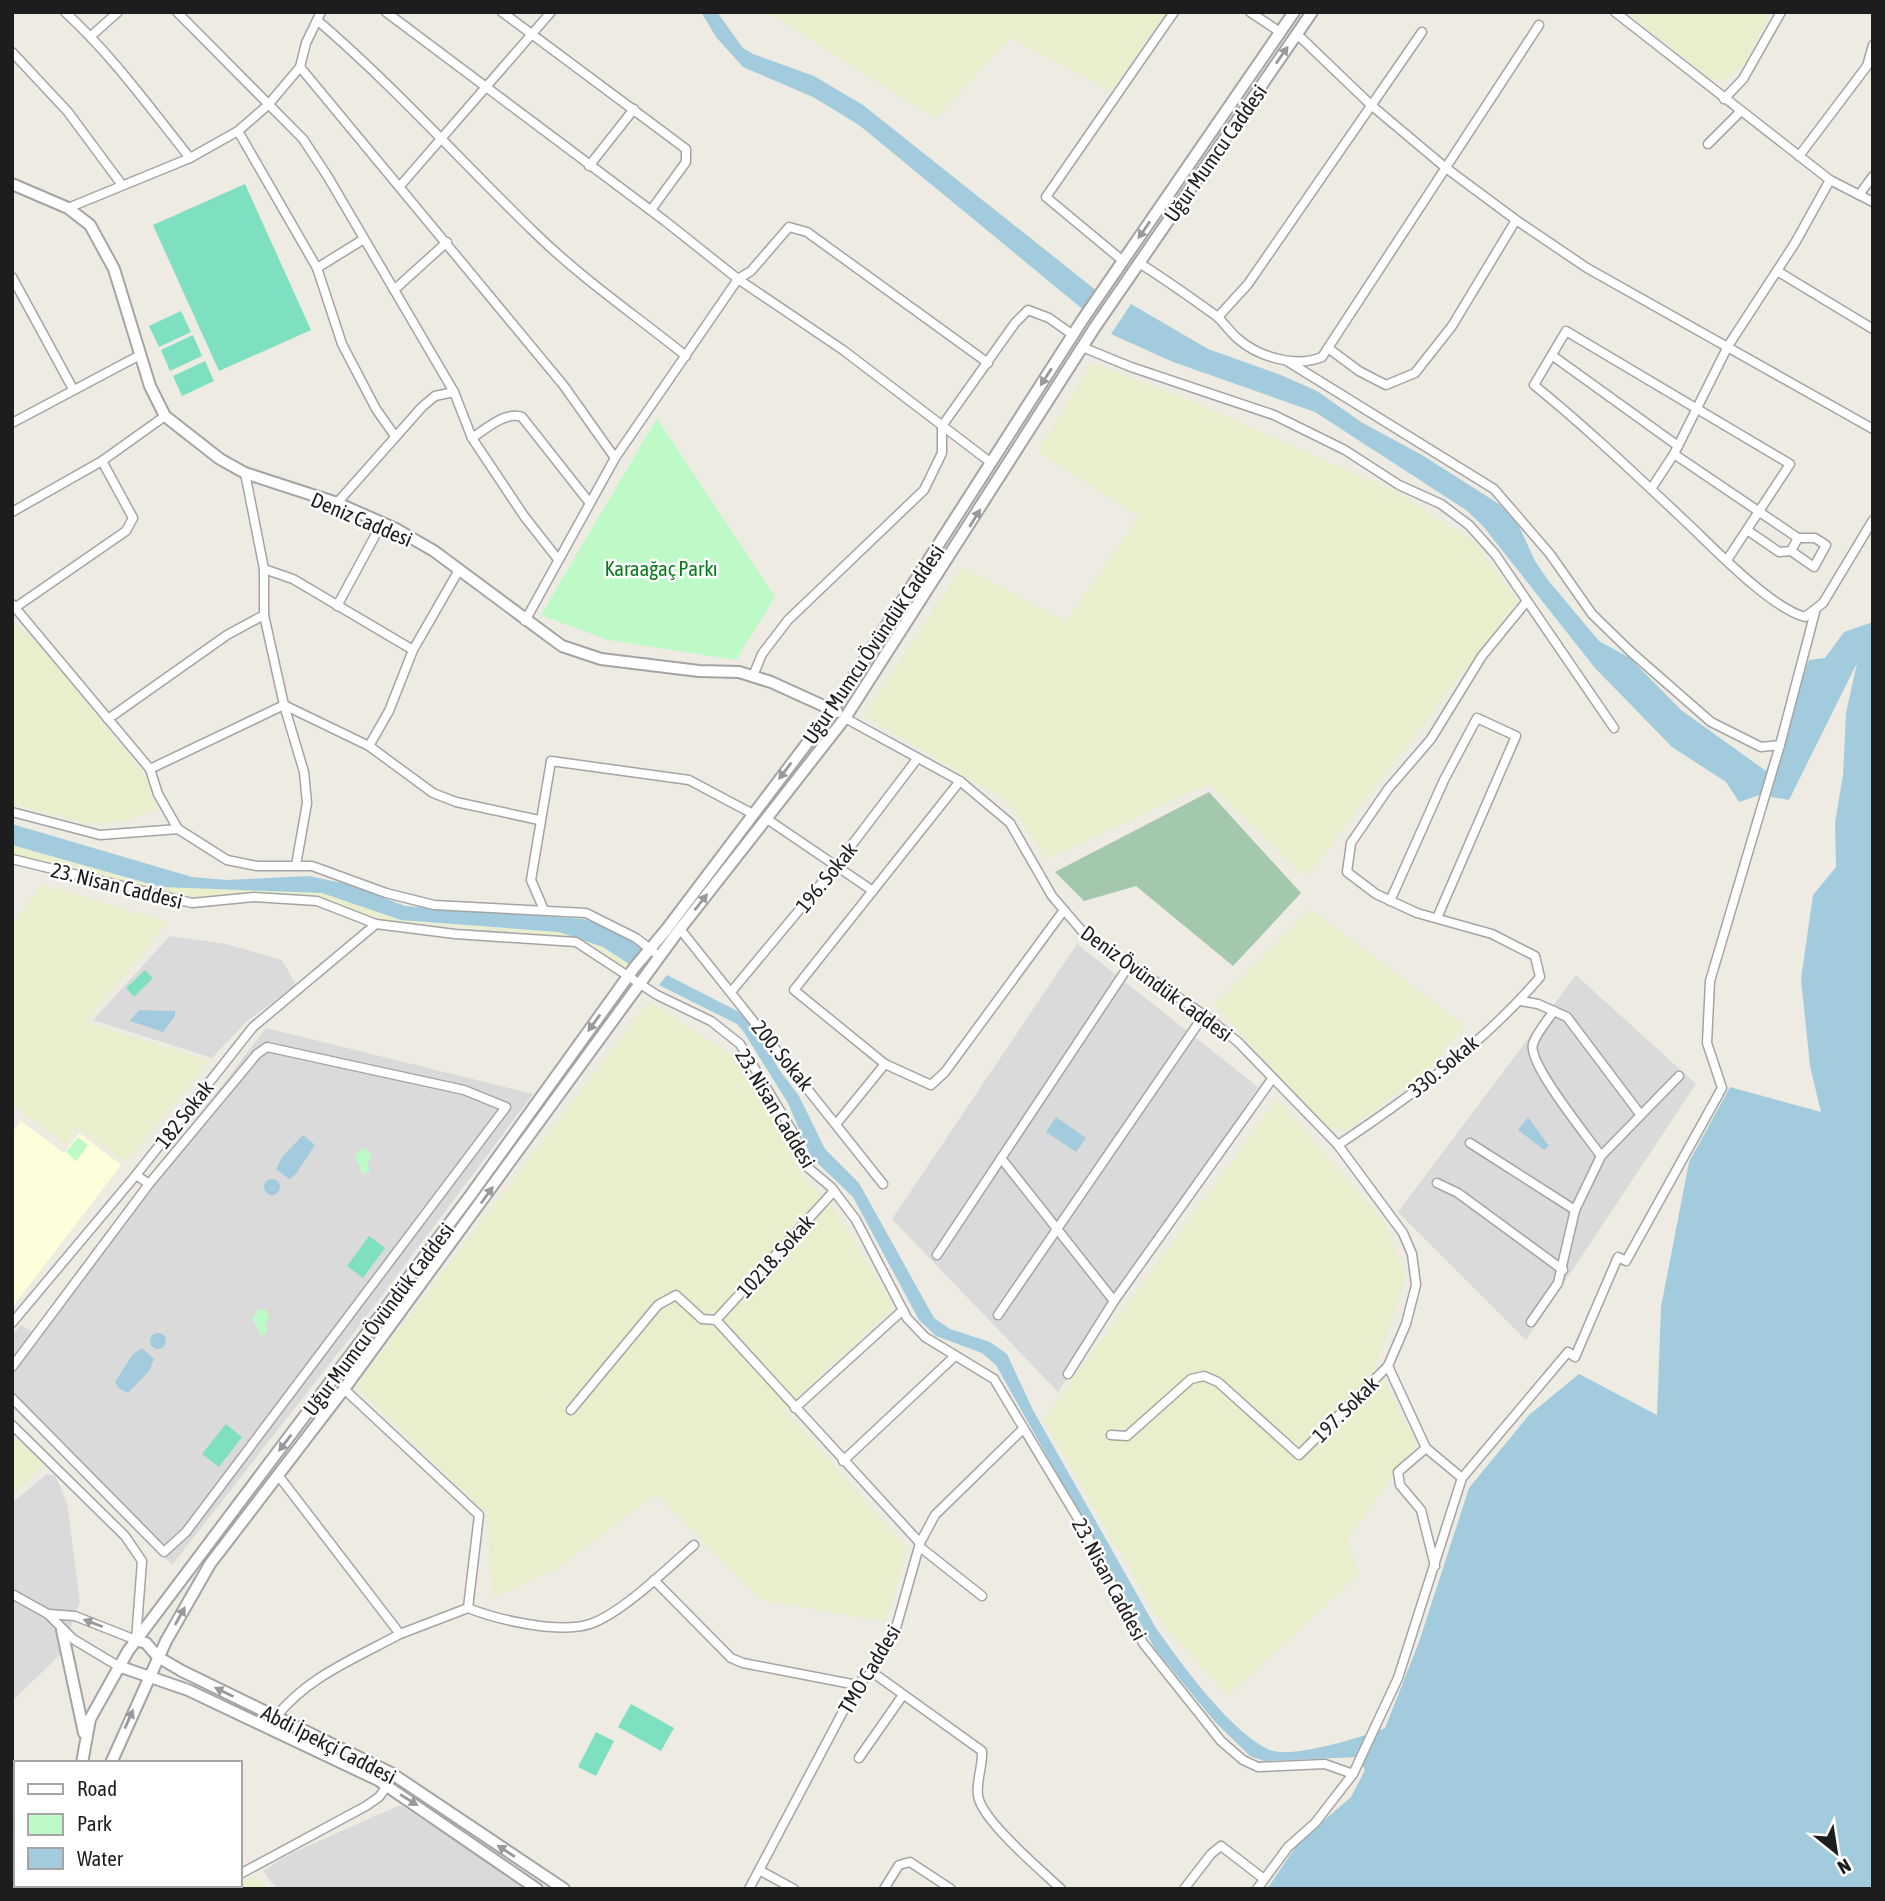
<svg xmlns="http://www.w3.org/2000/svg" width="1885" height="1901" font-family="'Asap Condensed',sans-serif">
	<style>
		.residential { fill: #dbdada }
		.education { fill: #fdffdb }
		.farmland { fill: #e9eecd }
		.cemetery { fill: #a3c8ab }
		.park { fill: #befac7 }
		.pitch { fill: #7ee0c0 }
		.water { fill: #a2ccdd }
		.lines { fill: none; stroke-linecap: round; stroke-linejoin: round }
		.minor-casing { stroke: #a4a4a4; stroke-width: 11 }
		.tertiary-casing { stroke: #a4a4a4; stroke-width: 14 }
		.minor { stroke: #fff; stroke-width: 8 }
		.tertiary { stroke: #fff; stroke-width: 10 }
		.oneway { fill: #999 }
		.labels { text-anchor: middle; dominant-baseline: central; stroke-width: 5; stroke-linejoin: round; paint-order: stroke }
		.street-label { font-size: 21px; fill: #1d1d1d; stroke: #fff }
		.park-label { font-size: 21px; fill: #097d1b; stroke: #fff }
	</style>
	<rect width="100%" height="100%" fill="#eeebe2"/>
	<g class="residential">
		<polygon points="170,936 226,944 282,960 296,985 247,1021 212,1058 93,1020"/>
		<polygon points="1077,944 1258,1087 1058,1392 892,1219"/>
		<polygon points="1576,975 1696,1084 1526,1340 1398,1212"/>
		<polygon points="266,1028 533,1094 363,1321 172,1565 12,1407 12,1336 21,1325 33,1332"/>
		<polygon points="47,1474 55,1475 67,1503 80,1602 60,1655 12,1701 12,1503"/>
		<polygon points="400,1805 530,1889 277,1889 263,1871 290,1854"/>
	</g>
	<polygon class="education" points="21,1121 64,1153 79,1133 121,1165 12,1308 12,1133"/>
	<g class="farmland">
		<polygon points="768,12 1166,12 1111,91 1010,38 935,119"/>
		<polygon points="1628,12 1770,12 1745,63 1726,80 1710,80"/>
		<polygon points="1092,363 1191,401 1392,490 1473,541 1517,601 1306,877 1208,784 1047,859 1008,802 864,716 962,567 1066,621 1139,517 1038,452"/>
		<polygon points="12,620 43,649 145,776 159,808 120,822 84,823 12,804"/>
		<polygon points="12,845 161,887 322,893 423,923 559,932 603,947 629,964 625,969 598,948 572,937 385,921 322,898 247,894 189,897 158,893 12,853"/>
		<polygon points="41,884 168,922 86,1022 209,1061 126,1162 78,1127 65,1144 15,1107 12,1111 12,926"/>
		<polygon points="1310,909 1464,1025 1431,1068 1344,1132 1327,1127 1214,1005"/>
		<polygon points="649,1001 733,1056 779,1121 802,1178 834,1208 894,1307 784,1409 907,1549 886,1622 761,1600 656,1494 558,1568 492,1598 487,1514 356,1386"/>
		<polygon points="1277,1099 1384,1223 1406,1276 1376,1365 1416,1443 1347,1540 1359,1574 1228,1696 1162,1624 1043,1420"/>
		<polygon points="12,1435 44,1465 12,1494"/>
		<polygon points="255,1876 265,1889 232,1889 240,1885"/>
	</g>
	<polygon class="cemetery" points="1209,792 1301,893 1233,966 1136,886 1084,901 1055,872"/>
	<g class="park">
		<polygon points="657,418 775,597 736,660 608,640 541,615"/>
		<polygon points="78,1137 88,1145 76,1161 66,1152"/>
		<polygon points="362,1148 368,1149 372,1157 367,1163 370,1171 363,1175 355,1157"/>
		<polygon points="259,1309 266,1310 270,1318 265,1324 268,1332 261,1336 252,1318"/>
	</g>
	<g class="pitch">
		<polygon points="245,184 311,330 219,371 153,225"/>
		<polygon points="181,311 191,332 159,347 149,326"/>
		<polygon points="193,335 202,356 170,371 161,350"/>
		<polygon points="205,361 214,381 182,396 173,376"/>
		<polygon points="145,970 153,978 134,997 126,988"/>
		<polygon points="369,1236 385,1248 363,1278 347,1266"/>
		<polygon points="226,1424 242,1437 219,1467 202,1454"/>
		<polygon points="631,1704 674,1728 661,1751 618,1727"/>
		<polygon points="596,1732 614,1741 596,1776 578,1767"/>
	</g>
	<g class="water">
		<polygon points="701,12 717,12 743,48 753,54 814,76 863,105 1097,291 1085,311 859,125 813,97 743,67 716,37"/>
		<path d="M1131,304L1208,349L1281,375L1317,391L1361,422L1422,455L1499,504L1518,524L1535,561L1548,580L1599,641L1630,658L1681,710L1766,771L1809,660L1825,658L1844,632L1873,622V1889H1267L1299,1842L1351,1797L1365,1770L1358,1757L1264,1761L1250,1756L1215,1722L1155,1649L996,1365L982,1353L936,1336L919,1320L853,1197L811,1157L788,1103L743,1031L737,1024L659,985L667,975L743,1014L757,1030L778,1068L799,1096L825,1149L859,1183L934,1318L950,1329L990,1342L1007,1354L1033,1410L1156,1628C1180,1662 1231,1733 1270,1750C1291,1759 1363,1737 1385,1728L1419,1642L1469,1488L1529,1415L1579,1374L1657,1415L1661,1307L1689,1162L1730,1087L1821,1112L1810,1066L1801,979L1813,895L1836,867L1835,823L1843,775L1846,713L1857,663L1789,800L1760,795L1739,802L1726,782L1672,747L1595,668L1483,526L1466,510L1315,412L1173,362L1111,334Z"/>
		<polygon points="12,824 192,877 227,880 309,876 347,884 405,906 583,919 599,924 643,948 629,964 603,947 559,932 401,920 322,893 161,887 12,845"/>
		<polygon points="139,1010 175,1011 175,1016 163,1032 130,1021"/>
		<polygon points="1056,1117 1086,1138 1076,1152 1046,1132"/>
		<polygon points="1528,1117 1549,1146 1544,1150 1518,1130"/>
		<polygon points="303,1135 315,1145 296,1174 289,1179 276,1169 282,1157"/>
		<circle cx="272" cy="1187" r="8"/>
		<circle cx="158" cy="1341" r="8"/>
		<polygon points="142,1348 154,1359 149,1371 128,1393 120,1389 115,1382 133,1354"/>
	</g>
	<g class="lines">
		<g class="minor-casing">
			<g id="minor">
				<path d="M65,12C113,56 150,108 190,158"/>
				<polyline points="177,12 303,139 328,177 454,392 472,438 524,516 557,558"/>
				<polyline points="386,12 665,221 738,279 843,350 990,462"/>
				<polyline points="502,12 686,149 686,162 651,210"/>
				<polyline points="1250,12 1280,32"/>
				<polyline points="1615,12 1830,180 1873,202"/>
				<path d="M317,20C394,86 461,161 534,232C581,278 635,315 686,356"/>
				<polyline points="1297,34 1371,105 1446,168 1516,220 1587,268 1873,429"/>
				<polyline points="91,36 118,12"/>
				<polyline points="12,52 68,112 122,185"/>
				<polyline points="300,67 564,386 615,458"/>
				<polyline points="1724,99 1743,79 1781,12"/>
				<polyline points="238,131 317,268 342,344 376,409 395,436"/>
				<polyline points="1708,144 1740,112"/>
				<polyline points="1799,156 1867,66 1873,45"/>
				<polyline points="589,166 634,109"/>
				<polyline points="400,186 551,12"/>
				<polyline points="1859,195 1873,176"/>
				<polyline points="68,208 190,158 238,131 268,105 300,67 306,43 321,12"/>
				<polyline points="1123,261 1046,197 1174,12"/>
				<path d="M1139,263C1165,279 1190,297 1215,315C1223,321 1229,331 1237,338C1258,357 1296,368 1322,357L1539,25"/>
				<polyline points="317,268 364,239"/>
				<polyline points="1777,271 1873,329"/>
				<polyline points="12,277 73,389"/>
				<polyline points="394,290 447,242"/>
				<polyline points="1218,317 1248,284 1422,32"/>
				<polyline points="1082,347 1131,367 1274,415 1345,450 1399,485 1441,504 1469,525 1495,554 1614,728"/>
				<polyline points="1328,348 1359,371 1386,385 1415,373 1452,326 1516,220"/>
				<polyline points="1553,356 1678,446"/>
				<polyline points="1287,361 1494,489 1550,554 1592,614 1631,652 1711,722 1761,747 1780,745"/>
				<polyline points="12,423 140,355"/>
				<path d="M472,438C486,429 505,411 522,417L589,502"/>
				<polyline points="1674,454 1798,538 1815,538 1826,545 1814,567 1791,551"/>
				<polyline points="245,473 264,569 264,615 284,705 304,772 307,803 296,865"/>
				<polyline points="1651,489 1674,454 1728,346 1795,243 1830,180"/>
				<polyline points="337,503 422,407 435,396 454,392"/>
				<polyline points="12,512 102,461 165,416"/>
				<polyline points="1747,530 1779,552 1791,551 1798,538"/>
				<path d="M1727,560L1790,464L1566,331L1534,385C1587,428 1635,474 1685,521C1713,547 1769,607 1805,617L1823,603L1873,520"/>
				<polyline points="264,569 293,579 413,650"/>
				<polyline points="12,604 150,769 158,794 178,829 227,860 257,866 312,866 386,893 434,905 586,913 636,938 654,952"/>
				<polyline points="337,606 382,523"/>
				<polyline points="16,607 126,531 133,518 102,461"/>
				<polyline points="525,621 615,458 738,279 751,271 789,227 807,232 988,363"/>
				<polyline points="753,676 762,654 788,620 924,490 942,453 942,426 1015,323 1028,310 1049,318 1073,335"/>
				<polyline points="845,718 960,781 1010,823 1052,896 1082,931 1204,1015 1238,1042 1338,1145 1403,1233 1412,1254 1416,1285 1406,1324 1388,1366 1299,1455 1218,1382 1204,1376 1191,1379 1127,1436 1111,1435"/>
				<polyline points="108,719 227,635 264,615"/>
				<polyline points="369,746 389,711 413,650 459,570"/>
				<polyline points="150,769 284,705 369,746 433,793 456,802 539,820"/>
				<polyline points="960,781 794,990 885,1064 931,1085 945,1072 1064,910"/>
				<polyline points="12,812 100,835 178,829"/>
				<polyline points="767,819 873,891"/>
				<polyline points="12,859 192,903 254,897 317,901 376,924 455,934 576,942 657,995 711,1021 740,1044 794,1134 806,1166 831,1187 856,1220 907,1318 925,1337 994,1379 1080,1522 1143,1643 1221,1741 1243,1760 1258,1767 1325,1764 1353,1774"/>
				<polyline points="1390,901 1444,780 1477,718 1516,736 1437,918"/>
				<polyline points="544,910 531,880 551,761 689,780 753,814"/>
				<polyline points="680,929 883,1184"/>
				<polyline points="731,992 835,867 917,759"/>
				<polyline points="1520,1001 1538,1004 1567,1017 1640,1114"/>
				<path d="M1554,1011C1547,1021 1537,1032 1533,1044C1527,1063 1588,1137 1601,1156"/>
				<polyline points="837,1123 885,1064"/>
				<polyline points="1470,1143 1575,1210"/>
				<path d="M1338,1145C1410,1097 1484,1043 1540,977L1535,956L1492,934L1417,913L1376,894L1347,872L1351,843L1388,789L1431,739L1482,656L1527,601"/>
				<polyline points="1001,1158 1114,1301"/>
				<polyline points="1437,1183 1458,1193 1563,1270"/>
				<polyline points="937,1255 1130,964"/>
				<polyline points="998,1315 1204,1015"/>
				<polyline points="716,1320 834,1191"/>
				<polyline points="1531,1322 1558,1283 1575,1210 1601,1156 1679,1076"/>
				<polyline points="12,1323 136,1175 253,1027 376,924"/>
				<polyline points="1388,1366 1426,1448 1462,1478"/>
				<polyline points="12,1367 149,1184"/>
				<polyline points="1068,1374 1114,1301 1272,1079"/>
				<polyline points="344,1389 479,1515 468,1608"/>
				<polyline points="12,1398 164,1552 186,1532 506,1107 464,1090 267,1047 257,1054 149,1184 136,1175"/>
				<polyline points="795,1408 903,1310"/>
				<polyline points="571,1410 658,1305 676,1295 702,1319 716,1320 920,1543"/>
				<polyline points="12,1425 125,1536 142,1561 136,1640 75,1616 48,1614"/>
				<polyline points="1426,1448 1398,1472 1400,1485 1421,1510 1435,1566"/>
				<polyline points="843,1461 955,1356"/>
				<path d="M278,1475L400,1634L468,1608C498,1620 559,1634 590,1624C621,1614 669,1567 694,1545"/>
				<polyline points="920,1547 982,1596"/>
				<polyline points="654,1580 731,1658 743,1663 857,1685"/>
				<polyline points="12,1594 48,1614 73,1639 118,1666"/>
				<path d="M872,1672L982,1751C983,1766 976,1781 978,1795C980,1819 1042,1871 1061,1889"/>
				<path d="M276,1717C307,1677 356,1658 400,1634"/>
				<polyline points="859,1758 903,1695"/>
				<polyline points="12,1859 16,1855"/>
				<polyline points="759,1870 794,1889"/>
				<polyline points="240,1874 366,1806 379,1797 387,1786"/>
				<polyline points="39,1885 40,1889"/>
				<polyline points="74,1889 78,1885"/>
				<polyline points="212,1889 219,1885"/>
				<polyline points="749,1889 857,1685 872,1672 896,1628 920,1543 935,1515 1023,1429"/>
				<polyline points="884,1889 899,1865 910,1862 951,1889"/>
				<polyline points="1184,1889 1211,1854 1221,1846 1264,1879"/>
				<polyline points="1257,1889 1288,1847 1315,1823 1353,1774 1398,1678 1462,1478 1568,1352 1575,1357 1618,1257 1626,1261 1722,1088 1707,1043 1710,981 1780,745 1815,612"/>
			</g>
		</g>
		<g class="tertiary-casing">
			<g id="tertiary">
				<polyline points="12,184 68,208 90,225 114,269 150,386 165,416 220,459 245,473 337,503 396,529 434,551 562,646 601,659 699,671 739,672 771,682 837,712"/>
				<polyline points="62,1630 84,1733"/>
				<polyline points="136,1640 146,1643 158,1657 182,1671 391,1773 564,1889"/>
				<polyline points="118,1666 188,1690 378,1780 537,1889"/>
				<polyline points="82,1763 90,1719 128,1651 470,1196 634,968 666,930 833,709 1083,319 1294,12"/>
				<polyline points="111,1763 166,1641 210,1564 344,1389 676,934 845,718 1095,327 1312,12"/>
				<polyline points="91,1885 91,1889"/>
				<polyline points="108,1885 108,1889"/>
			</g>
		</g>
		<use href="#minor" class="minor"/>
		<use href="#tertiary" class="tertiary"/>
	</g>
	<defs><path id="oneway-solid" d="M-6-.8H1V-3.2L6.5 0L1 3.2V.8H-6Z" transform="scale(1.75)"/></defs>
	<g class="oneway">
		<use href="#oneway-solid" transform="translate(1282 55) rotate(-55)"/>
		<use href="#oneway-solid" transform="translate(1144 230) rotate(125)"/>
		<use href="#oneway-solid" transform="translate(1046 377) rotate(123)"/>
		<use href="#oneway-solid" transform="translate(975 518) rotate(-58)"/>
		<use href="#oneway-solid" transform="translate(785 771) rotate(127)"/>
		<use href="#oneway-solid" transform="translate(701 902) rotate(-52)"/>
		<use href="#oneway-solid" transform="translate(594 1023) rotate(126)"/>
		<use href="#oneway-solid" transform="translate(487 1195) rotate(-54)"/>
		<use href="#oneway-solid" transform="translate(285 1443) rotate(127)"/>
		<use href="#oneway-solid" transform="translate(180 1616) rotate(-61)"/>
		<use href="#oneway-solid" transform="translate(93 1623) rotate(-159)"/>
		<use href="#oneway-solid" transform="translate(224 1692) rotate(-154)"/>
		<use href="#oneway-solid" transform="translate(129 1719) rotate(-66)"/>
		<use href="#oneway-solid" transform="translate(409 1800) rotate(32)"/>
		<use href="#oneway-solid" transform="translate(506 1851) rotate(-147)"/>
	</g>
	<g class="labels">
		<g class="street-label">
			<text transform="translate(1215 153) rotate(-55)">Uğur Mumcu Caddesi</text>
			<text transform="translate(362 519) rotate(23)">Deniz Caddesi</text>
			<text transform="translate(873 644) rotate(-56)">Uğur Mumcu Övündük Caddesi</text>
			<text transform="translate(826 877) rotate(-51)">196. Sokak</text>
			<text transform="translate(117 885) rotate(14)">23. Nisan Caddesi</text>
			<text transform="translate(1157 983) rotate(36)">Deniz Övündük Caddesi</text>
			<text transform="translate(783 1055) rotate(51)">200. Sokak</text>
			<text transform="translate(1443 1066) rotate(-40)">330. Sokak</text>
			<text transform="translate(776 1108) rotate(59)">23. Nisan Caddesi</text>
			<text transform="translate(184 1114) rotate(-52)">182 Sokak</text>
			<text transform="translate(775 1256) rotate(-48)">10218. Sokak</text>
			<text transform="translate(378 1319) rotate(-53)">Uğur Mumcu Övündük Caddesi</text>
			<text transform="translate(1345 1409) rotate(-45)">197. Sokak</text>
			<text transform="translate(1110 1579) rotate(62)">23. Nisan Caddesi</text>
			<text transform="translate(869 1669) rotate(-59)">TMO Caddesi</text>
			<text transform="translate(329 1744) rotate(27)">Abdi İpekçi Caddesi</text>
		</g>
		<g class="park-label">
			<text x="661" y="568">Karaağaç Parkı</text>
		</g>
	</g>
	<rect width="1885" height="1901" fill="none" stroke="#1d1d1d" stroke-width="28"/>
	<rect x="14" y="1761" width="228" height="126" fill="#ffffff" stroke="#a5a5a5" stroke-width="2"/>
	<rect x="28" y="1784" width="35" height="10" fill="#ffffff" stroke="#a5a5a5" stroke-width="2"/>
	<text x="77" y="1796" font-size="21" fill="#1d1d1d">Road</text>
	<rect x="28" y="1814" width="35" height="21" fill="#befac7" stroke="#a5a5a5" stroke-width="2"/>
	<text x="77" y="1831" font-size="21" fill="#1d1d1d">Park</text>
	<rect x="28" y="1848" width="35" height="21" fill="#a2ccdd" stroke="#a5a5a5" stroke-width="2"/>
	<text x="77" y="1866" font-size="21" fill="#1d1d1d">Water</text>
	<g transform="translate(1836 1852) rotate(150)" stroke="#ffffff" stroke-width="5" paint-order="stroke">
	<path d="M0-5L12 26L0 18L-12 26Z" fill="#1d1d1d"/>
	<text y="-10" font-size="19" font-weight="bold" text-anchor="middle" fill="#1d1d1d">N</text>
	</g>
</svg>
